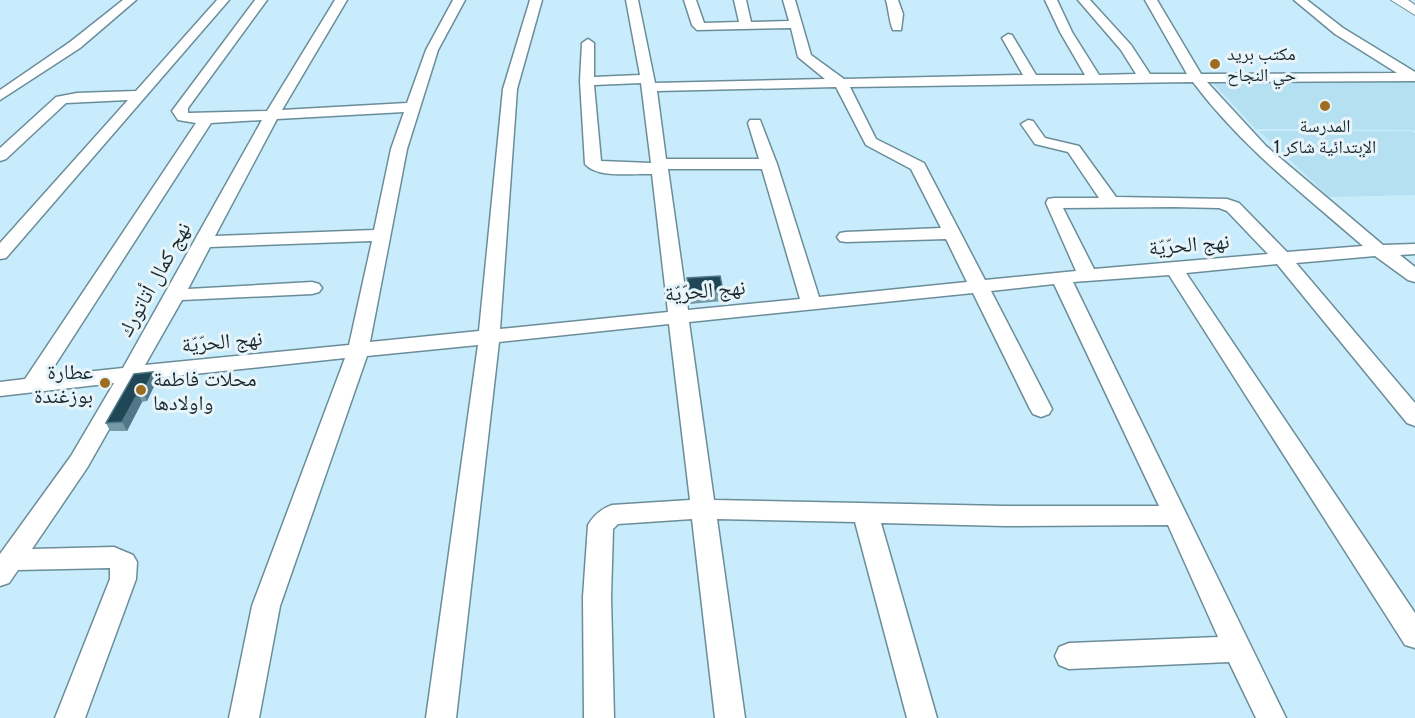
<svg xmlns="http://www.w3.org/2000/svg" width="1415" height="718" font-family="Cabin,'Noto Naskh Arabic',sans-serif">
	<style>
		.built { fill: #b4e0f1 }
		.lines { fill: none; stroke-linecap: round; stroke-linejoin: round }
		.minor-casing { stroke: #6b8d9a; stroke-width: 3 }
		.tertiary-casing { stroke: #6b8d9a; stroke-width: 2 }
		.minor { fill: #fff; fill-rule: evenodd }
		.tertiary { fill: #fff; fill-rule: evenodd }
		.wall { fill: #749aa8 }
		.shaded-wall { fill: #527887 }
		.building { fill: #204755; stroke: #527887; stroke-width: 1.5 }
		.poi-dot { fill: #9e6d21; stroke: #e7f5fb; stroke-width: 2 }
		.labels { text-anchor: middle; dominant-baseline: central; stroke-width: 6; stroke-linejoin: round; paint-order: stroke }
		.far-poi-label { font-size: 18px; fill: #1a282d; stroke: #e7f5fb; text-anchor: start }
		.street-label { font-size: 21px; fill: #1a282d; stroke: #e7f5fb }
		.poi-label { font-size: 21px; fill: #1a282d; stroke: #e7f5fb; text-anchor: end }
	</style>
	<rect width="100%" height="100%" fill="#c8ecfb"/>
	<g class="built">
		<polygon points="1415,82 1415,130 1256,129 1213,83"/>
		<polygon points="1259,131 1412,131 1415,133 1415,195 1329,197"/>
	</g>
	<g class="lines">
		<g class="minor-casing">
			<g id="minor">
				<polygon points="123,0 136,0 80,48 0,100 0,90 70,42"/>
				<polygon points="217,0 229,0 6,258 0,259 0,243 128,100 66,103 6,159 0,161 0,148 56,97 77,93 136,91"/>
				<path d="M255,0H267L188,108V113L267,111L335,0H347L282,110L407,103L426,50L453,0H465L438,50L407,149L370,342L479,331L503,89L530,0H542L517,89L500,329L668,312L652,174C633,173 598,179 585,164L580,81L582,43L588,39L594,43V77L640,75L626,0H638L655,83L825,79L798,57L791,28L697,30L692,25L684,0H696L704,23L739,22L734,0H746L751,22L789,21L783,0H795L811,55L844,79L1023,75L1002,38L1008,34L1012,35L1036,75H1085L1060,32L1045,0H1057L1072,32L1099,75L1136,74L1121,50L1078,0H1090L1131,45L1150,74H1187L1145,0H1157L1201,74L1397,73L1335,34L1294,0H1307L1343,28L1415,72V81L1207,82L1266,146L1383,245L1415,244V254L1400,255L1415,267V282L1408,280L1375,256L1296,263L1415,403V426L1407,423L1277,264L1186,273L1415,613V648L1405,645L1169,275L1073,282L1286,718H1256L1229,662L1069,669L1059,665L1055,656L1059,647L1069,643L1218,637L1168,525L1005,526L881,523L937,718H907L855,522L717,519L745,718H715L692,519L618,524L613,529L611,597L614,718H584L583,597L588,525C594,515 601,509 612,505L690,500L669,324L499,342L456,718H426L478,345L367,356L280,606L259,718H229L252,606L345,358L137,380L87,468L32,549L114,547L133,555L137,562L136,579L85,718H55L110,579V568L18,570L9,583L0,586V554L71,456L114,383L0,396V382L25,379L196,123L178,120L172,111ZM1193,82C1241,146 1303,194 1363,246L1287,252L1239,203L1227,199L1116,197L1079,146L1045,138L1033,121L1028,120L1021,124L1035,144L1068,152L1099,198H1054L1048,199L1046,203L1076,271L985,280L924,163L876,139L850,87ZM641,83L651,163L601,161L594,85ZM836,87L866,145L911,169L941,228L846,232L840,233L837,237L840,241L846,242L946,239L967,282L819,297L777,164L760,120H750L748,123L759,159H666L657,91ZM404,112L391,149L374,230L215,236L277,119ZM262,120L123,368L48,376L211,123ZM668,169H762L800,299L688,310ZM1173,207L1219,208L1227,211L1268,254L1094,269L1063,208ZM372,241L349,345L145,365L182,300L312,294L319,292L322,288L319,284L312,282L188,289L210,247ZM1054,284L1159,506H1005L714,500L689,322L973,293L1030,409L1033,414L1041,417L1049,414L1052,409L991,291Z"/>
				<path d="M886,0H898L903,14L901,30H893C889,21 889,10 886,0Z"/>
			</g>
		</g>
		<g class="tertiary-casing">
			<polygon id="tertiary" points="1391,0 1408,0 1415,5 1415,15"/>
		</g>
		<use href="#minor" class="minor"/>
		<use href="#tertiary" class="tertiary"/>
	</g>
	<g class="wall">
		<polygon points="687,278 723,290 723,301 690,304 687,289"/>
		<polygon points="153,372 157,380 147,401 142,402 127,431 110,431 106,423"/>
	</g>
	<g class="shaded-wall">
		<polygon points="153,372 157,380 147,401 143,393"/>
		<polygon points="138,393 142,402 127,431 122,422"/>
	</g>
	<g class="building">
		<polygon points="720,276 723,290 690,293 687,278"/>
		<polygon points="153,372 143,393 138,393 122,422 106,423 134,374"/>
	</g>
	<g class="poi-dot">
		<circle cx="1215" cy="64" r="6"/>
		<circle cx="1325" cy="106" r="6"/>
		<circle cx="105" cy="383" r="6"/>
		<circle cx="141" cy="390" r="6"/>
	</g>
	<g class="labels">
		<g class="far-poi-label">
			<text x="1227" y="54">مكتب بريد<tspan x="1227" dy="21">حي النجاح</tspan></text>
			<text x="1325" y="126" text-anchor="middle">المدرسة<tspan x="1325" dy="21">الإبتدائية شاكر 1</tspan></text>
		</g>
		<g class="street-label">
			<text transform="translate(1189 244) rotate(-5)">نهج الحرّيّة</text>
			<text transform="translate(154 279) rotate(-61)">نهج كمال أتاتورك</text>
			<text transform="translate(705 290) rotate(-5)">نهج الحرّيّة</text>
			<text transform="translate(222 341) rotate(-5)">نهج الحرّيّة</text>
		</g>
		<g class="poi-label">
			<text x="93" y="371">عطارة<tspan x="93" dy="24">بوزغندة</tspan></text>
			<text x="153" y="378" text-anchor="start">محلات فاطمة<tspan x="153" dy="24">واولادها</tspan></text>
		</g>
	</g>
</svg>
